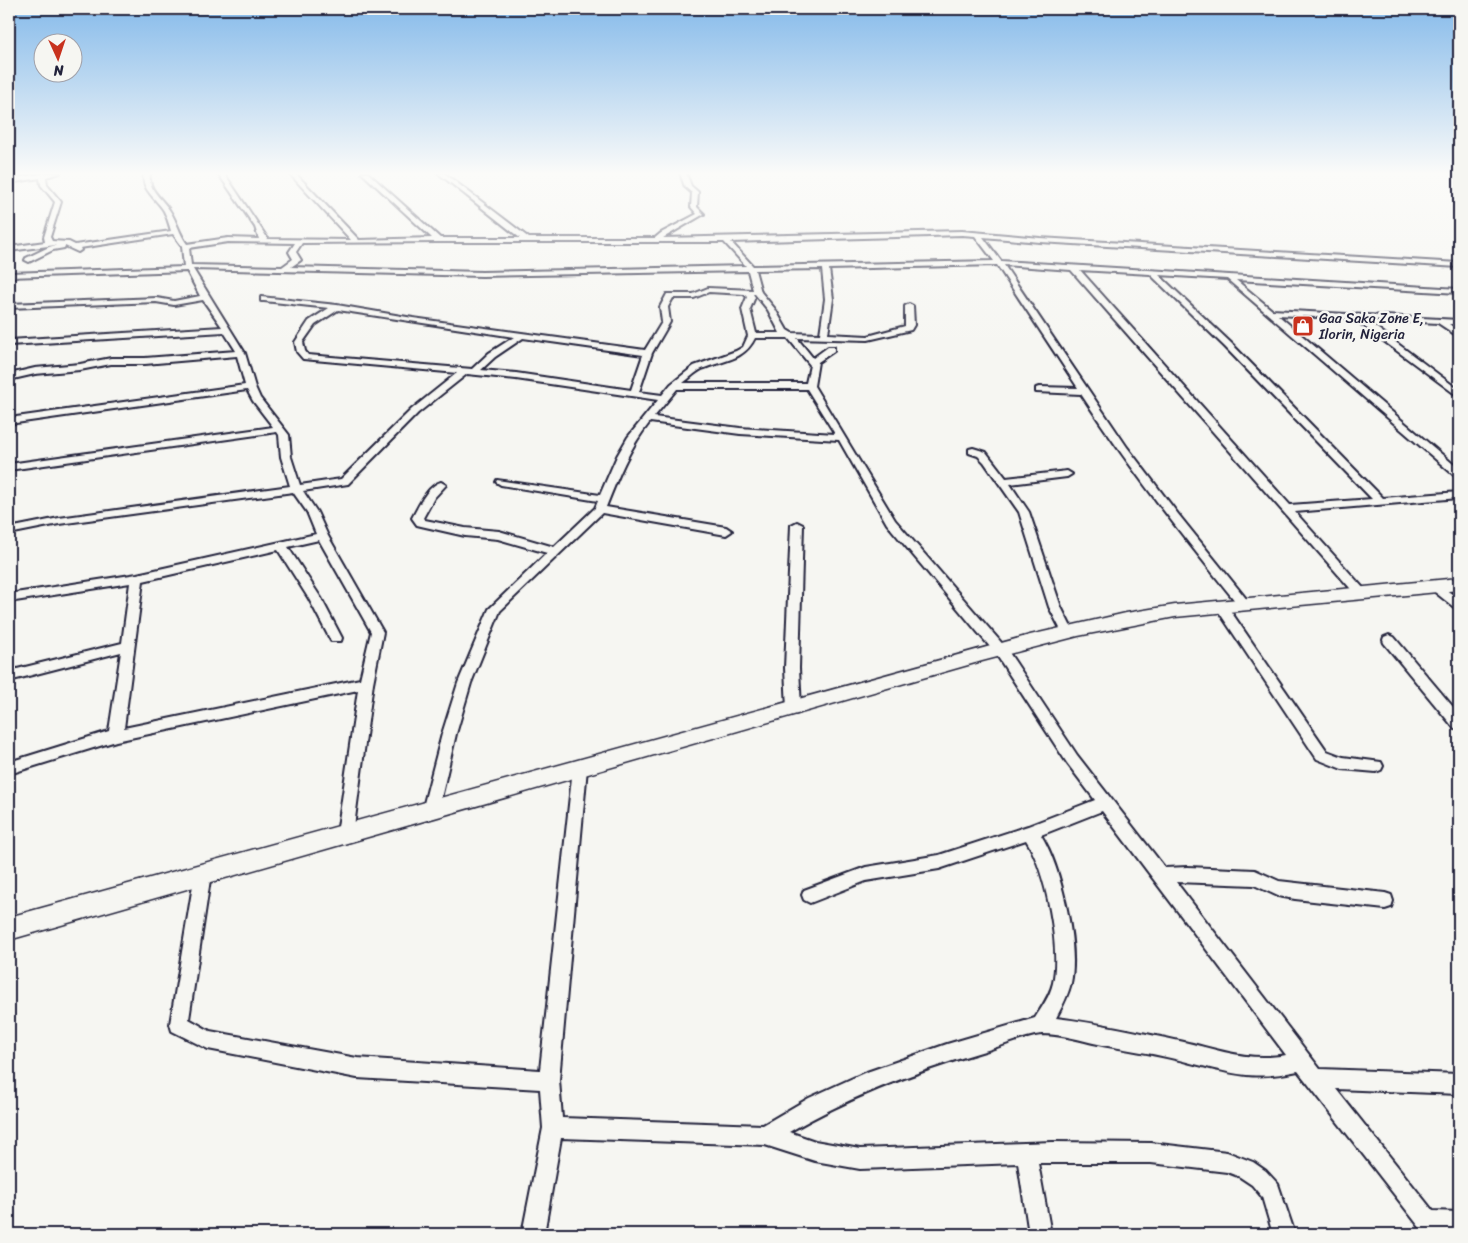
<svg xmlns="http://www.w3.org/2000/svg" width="1468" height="1243" font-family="Sriracha,sans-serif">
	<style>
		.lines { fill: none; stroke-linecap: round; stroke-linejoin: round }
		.street-casing { stroke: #22223b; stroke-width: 4 }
		.secondary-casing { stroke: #22223b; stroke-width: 3 }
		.street { fill: #f6f6f2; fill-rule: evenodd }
		.secondary { fill: #f6f6f2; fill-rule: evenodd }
		.labels { text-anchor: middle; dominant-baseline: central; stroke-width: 5; stroke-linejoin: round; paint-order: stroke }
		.far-poi-label { font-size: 14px; fill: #22223b; stroke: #f6f6f2; text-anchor: start }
	</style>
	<rect width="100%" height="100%" fill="#f6f6f2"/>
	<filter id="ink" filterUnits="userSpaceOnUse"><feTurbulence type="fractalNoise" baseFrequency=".02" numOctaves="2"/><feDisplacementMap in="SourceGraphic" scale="10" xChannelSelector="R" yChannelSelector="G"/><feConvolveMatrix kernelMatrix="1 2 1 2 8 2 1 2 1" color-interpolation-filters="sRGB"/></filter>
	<g filter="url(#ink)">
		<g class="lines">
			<g class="street-casing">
				<g id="street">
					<path d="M48,173H60L46,177L47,185L61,202L50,237L52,241L69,242L75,245L171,231C169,224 167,217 164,211C157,199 140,189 144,173H150C147,190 163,199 170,211C177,222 179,233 187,244L228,238L259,239L255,227L218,173H224L268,239L351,240L289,173H295L359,240L432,238L362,173H368L440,238H520L438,173H444L529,238H655L661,233L697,214L691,207L692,193L685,187L680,173H686L691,186L698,192L697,207L704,214L663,238L962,231L1040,238L1459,263V267L1040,242L983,237L1001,261L1459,289V293L1236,280L1272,310L1459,320V324H1449L1459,331V337L1438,323L1365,319L1459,390V397L1354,319L1278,315L1459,469V477L1455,476L1227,279L1159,275L1231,343L1383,498L1459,492V498L1295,512L1365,590L1367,593L1365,596H1357L1071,270L1004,265L1127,447L1178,514L1248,601L1250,604L1248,607H1240C1184,538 1129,468 1081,394L1036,392V388L1039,387L1078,388L997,265L829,269L833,299L828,334L868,336L905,326V306L909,304L913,306L914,325L911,330L868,340L797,338L813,358L828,347H834V351L818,362L814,386L895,520L1006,648L1077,755L1165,868L1188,867L1255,870L1279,881L1385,893L1391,895L1393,901L1391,907L1385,909L1295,899L1278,896L1254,885L1176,882L1320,1069L1459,1074V1094L1336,1089L1433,1211L1459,1212V1234H1425L1298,1071C1251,1081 1231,1073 1187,1062C1158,1054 1127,1050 1098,1044C1080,1040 1060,1034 1042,1034C1027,1035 1005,1045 991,1049C920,1070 852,1095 789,1132L815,1141L860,1149L1053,1142L1151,1143L1227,1152L1253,1162L1266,1171L1278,1184L1295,1234H1273L1262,1197L1252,1185L1240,1177L1227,1172L1151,1163H1038L1051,1234H1029L1018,1163L860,1169L815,1161L765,1145L561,1138L544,1234H522L543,1128L540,1089L357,1078L208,1049L172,1031L170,1024L195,873L197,868L203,866L209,868L211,873L189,1019L210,1031L357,1058L540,1070L573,768L575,764L580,762L585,764L587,768L559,1080L562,1118L763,1125L809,1098L864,1073L947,1044L1035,1018C1042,1007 1050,996 1053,983C1061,948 1046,871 1026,840L939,869L866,881L810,903L804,900L802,895L804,890L866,867L939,855L1028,826L1095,800L1067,763L996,654L887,524L839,440L740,434L650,422C629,448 618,477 606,507L726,527L732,531L726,535L602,513L500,611L471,683L456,734L438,811L435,816L430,818L425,816L422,811L442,734L458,683L489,609L547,553L498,539L465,536L421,526L417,525L412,518C419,506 427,486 441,482L446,485L434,498L423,518L425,520L465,528L499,531L554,547L595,508L598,501L501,485L496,482L497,480L600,495L617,456L628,437L658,400L516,379L467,374L418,413L348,484L303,491L317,512L328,536L383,632L373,683L353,834L351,839L345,841L339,839L337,834L358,690L116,741L9,774V762L109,731L121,652L9,681V671L122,643L130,583L9,602V594L137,574L316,534L307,512L293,492L59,524L9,534V528L59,518L290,486L281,457L279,435L277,432L9,470V464L273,427L253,401L247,390L9,424V418L245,385L237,356L145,364H111L80,370L35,374L9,380V374L35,368L80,364L111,358H145L236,351L224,332L9,345V340L222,327L203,300L174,305L156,302L9,308V304L157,298L174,301L200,296L187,271L9,277V273L184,267L182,246L173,234L80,248L81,250L78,252L65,246L64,248L53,250L29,262L25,260L26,258L49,247L56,245L9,251V247L45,242L44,237L55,202L41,185L40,178L9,183V179ZM962,235L975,236L994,261L753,266L731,242ZM228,242L295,243L289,252L293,259L282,267L191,265L189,248ZM438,242H724L746,266L482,272L291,267L301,260L296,252L302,243ZM193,269L482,276L748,271L753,290L708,288L693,294H667L660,307L662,322L645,350L413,318L337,305L261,297V301H264L329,308L309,321L295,342L297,352L303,359L457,373L412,409L341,479L300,485L291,457L289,435L260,398L255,387L245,353ZM822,269L825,299L820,334L792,333L787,330L775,309L761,292L755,270ZM1080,270L1150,274L1225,347L1372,499L1290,505ZM709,292L744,294L747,297L742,309L748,336L743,347L736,351L694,366L671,384L662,395L639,392L652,353L670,322L668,307L673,298H694ZM753,294H755L768,310L780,333H756L750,309L755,297ZM338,310L514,337L489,353L472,369L308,355L305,351L303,342L315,325ZM523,338L643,355L631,390L516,373L481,370L495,357ZM755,338H788L810,365L806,383H683C689,379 695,372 702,369C723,360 744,361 755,338ZM677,389H807L835,434L740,428L654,417ZM319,540L371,632L360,679L124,728L143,581L278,550L309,599L331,641H341L342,638L321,598L288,547ZM1102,811L1286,1055C1249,1062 1219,1050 1184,1042C1142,1033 1099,1023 1056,1018C1062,1007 1068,995 1071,983C1079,946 1061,866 1041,835Z"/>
					<polygon points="973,448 986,452 1006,478 1067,471 1072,474 1067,477 1010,484 1029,512 1061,607 1074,633 1072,636 1064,636 1049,607 1019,512 984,462 978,456 969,453 969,449"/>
					<polygon points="797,522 803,525 799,668 801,709 799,713 794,714 789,713 787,709 785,668 791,525"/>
					<polygon points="1435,582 1459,599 1459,609 1455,608 1431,589 1429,586 1431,583"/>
					<polygon points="1221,602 1225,603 1327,751 1343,757 1381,762 1383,766 1381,770 1376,772 1342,769 1317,759 1215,606"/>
					<polygon points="1389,635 1394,637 1459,714 1459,729 1454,728 1384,643 1383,640 1384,637"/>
				</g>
			</g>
			<g class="secondary-casing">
				<polygon id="secondary" points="1459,578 1459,590 1175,617 1078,636 982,661 9,940 9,917 1030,635 1126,613 1175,605"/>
			</g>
			<use href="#street" class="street"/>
			<use href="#secondary" class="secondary"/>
		</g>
	</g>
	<linearGradient id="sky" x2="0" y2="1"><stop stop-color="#85baea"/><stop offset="0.5" stop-color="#fbfbf9"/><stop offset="1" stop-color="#fbfbf9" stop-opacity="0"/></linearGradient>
	<rect width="1468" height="347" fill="url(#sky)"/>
	<defs>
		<g id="shop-square" transform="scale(1.125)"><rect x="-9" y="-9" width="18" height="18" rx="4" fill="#c8321e" stroke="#f6f6f2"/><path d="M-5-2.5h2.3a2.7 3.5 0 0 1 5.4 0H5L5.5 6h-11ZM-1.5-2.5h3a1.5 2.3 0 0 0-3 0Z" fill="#fff"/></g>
	</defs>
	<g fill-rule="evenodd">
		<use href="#shop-square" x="1303" y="326"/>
	</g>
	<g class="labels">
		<g class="far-poi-label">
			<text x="1319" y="318">Gaa Saka Zone E,<tspan x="1319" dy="16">Ilorin, Nigeria</tspan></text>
		</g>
	</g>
	<rect width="1468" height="1243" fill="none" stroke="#f6f6f2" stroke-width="30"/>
	<rect x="15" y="15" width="1438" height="1213" fill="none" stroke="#22223b" stroke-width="2" filter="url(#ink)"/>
	<g transform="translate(58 58) rotate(177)"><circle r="24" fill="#f6f6f2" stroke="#a1a1a9"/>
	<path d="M0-4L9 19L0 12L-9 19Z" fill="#c8321e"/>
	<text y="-8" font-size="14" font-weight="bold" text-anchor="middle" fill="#22223b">N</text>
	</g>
</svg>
